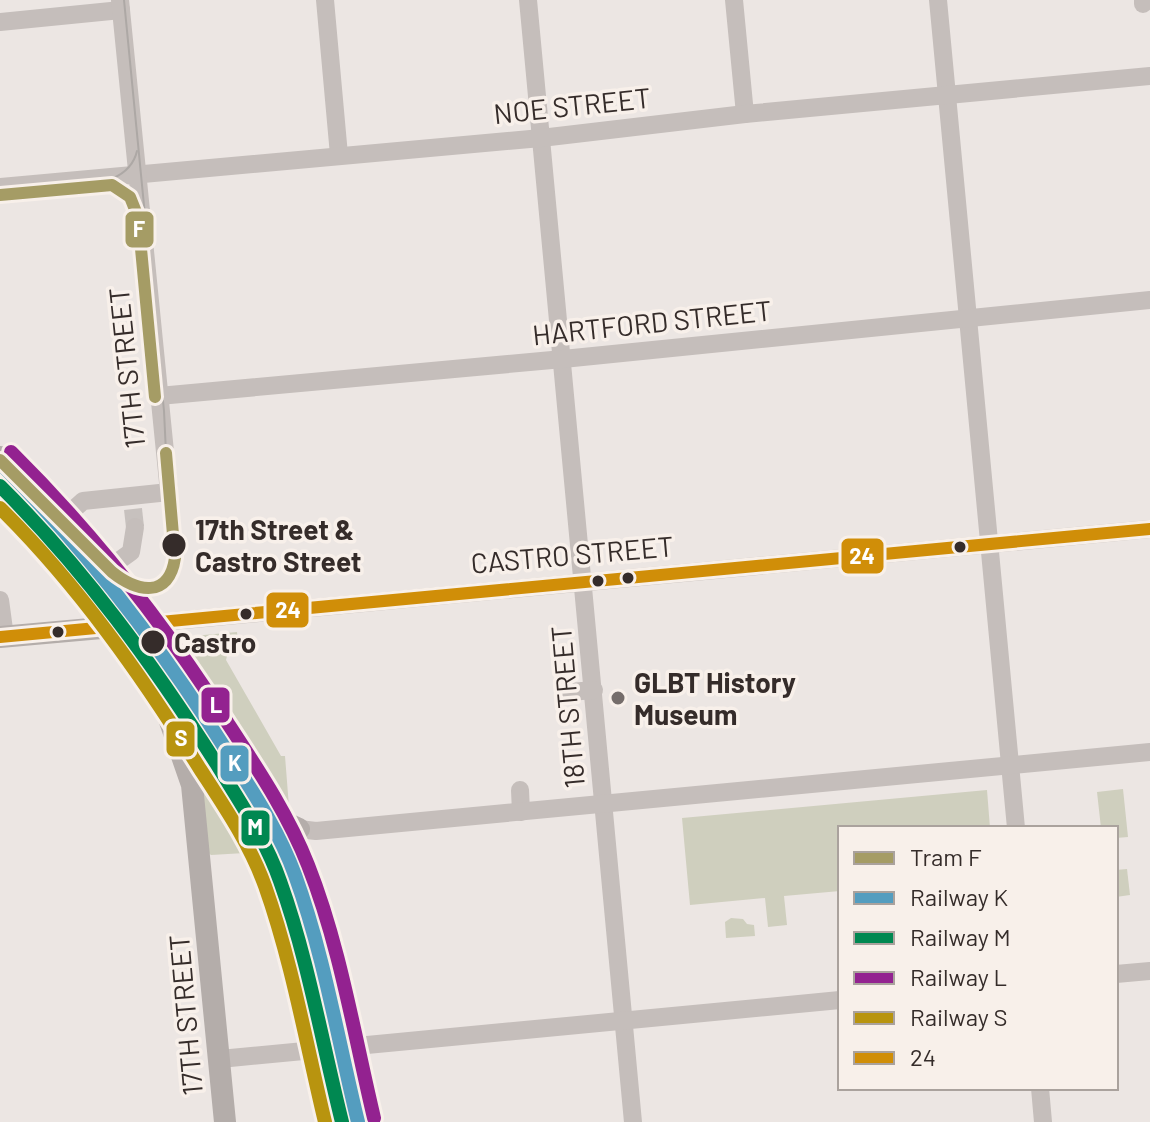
<svg xmlns="http://www.w3.org/2000/svg" width="1150" height="1122" font-family="Barlow,sans-serif">
	<style>
		.green { fill: #cfcfbe }
		.lines { fill: none; stroke-linecap: round; stroke-linejoin: round }
		.minor-tunnel { stroke: #c7c1be; stroke-width: 18; stroke-dasharray: 18 9; stroke-linecap: butt }
		.minor { stroke: #c5bebb; stroke-width: 18 }
		.major { stroke: #b4adaa; stroke-width: 22 }
		.tram { stroke: #ada8a5; stroke-width: 2 }
		.bus-1-casing { stroke: #f8f0ea; stroke-width: 18 }
		.bus-1 { stroke: #d08e08; stroke-width: 12 }
		.rail-1-casing { stroke: #f8f0ea; stroke-width: 20 }
		.rail-2-casing { stroke: #f8f0ea; stroke-width: 20 }
		.rail-3-casing { stroke: #f8f0ea; stroke-width: 20 }
		.rail-4-casing { stroke: #f8f0ea; stroke-width: 20 }
		.rail-1 { stroke: #549dbf; stroke-width: 14 }
		.rail-2 { stroke: #008851; stroke-width: 14 }
		.rail-3 { stroke: #932290; stroke-width: 14 }
		.rail-4 { stroke: #b8940f; stroke-width: 14 }
		.tram-1-casing { stroke: #f8f0ea; stroke-width: 18 }
		.tram-1 { stroke: #a59c65; stroke-width: 12 }
		.stop-dot { fill: #352c2a; stroke: #f8f0ea; stroke-width: 3 }
		.poi-dot { fill: #756d6b; stroke: #f8f0ea; stroke-width: 3 }
		.labels { text-anchor: middle; dominant-baseline: central; stroke-width: 7; stroke-linejoin: round; paint-order: stroke }
		.street-label { font-size: 28px; fill: #352c2a; stroke: #f8f0ea }
		.stop-label { font-size: 28px; font-weight: bold; fill: #352c2a; stroke: #f8f0ea; text-anchor: start }
		.poi-label { font-size: 28px; font-weight: bold; fill: #352c2a; stroke: #f8f0ea; text-anchor: start }
		.line-badge { stroke: #f8f0ea; stroke-width: 3 }
		.badge-label { font-size: 22px; text-anchor: middle; font-weight: bold; fill: #fff }
	</style>
	<rect width="100%" height="100%" fill="#ece6e3"/>
	<g class="green">
		<polygon points="237,632 238,644 229,648 226,660 281,756 285,756 289,807 284,811 190,662 186,664 182,654 185,643 193,636"/>
		<polygon points="200,782 238,839 245,853 211,855 205,850"/>
		<polygon points="1123,789 1128,837 1116,838 1116,828 1101,828 1097,792"/>
		<polygon points="987,790 990,828 840,828 840,891 784,896 787,925 768,927 765,898 690,905 682,818"/>
		<polygon points="1127,869 1130,895 1116,897 1116,870"/>
		<polygon points="731,918 743,919 747,924 754,925 755,936 726,938 725,922"/>
	</g>
	<g class="lines">
		<polyline class="minor-tunnel" points="133,509 135,527"/>
		<g class="minor">
			<polyline points="325,0 339,155"/>
			<polyline points="528,0 633,1122"/>
			<polyline points="734,0 745,114"/>
			<polyline points="938,0 1016,828"/>
			<polyline points="1143,0 1143,4"/>
			<polyline points="0,22 121,10"/>
			<polyline points="0,187 541,138 745,114 1150,76"/>
			<polyline points="159,396 563,359 1150,300"/>
			<polyline points="63,519 83,501 169,492 120,0"/>
			<polyline points="106,570 131,552 135,527"/>
			<polyline points="0,600 5,637"/>
			<polyline points="131,625 1150,529"/>
			<polyline points="570,692 594,690"/>
			<polyline points="520,790 521,812"/>
			<polyline points="299,829 316,831 1150,752"/>
			<polyline points="1116,974 1150,971"/>
			<polyline points="220,1059 840,1000"/>
			<polyline points="1040,1088 1043,1122"/>
		</g>
		<g class="major">
			<polyline points="0,457 63,519 92,552 131,604 159,652 282,843 308,909 364,1122"/>
			<path d="M0,484C57,539 110,599 153,666"/>
			<polyline points="0,637 124,626"/>
			<polyline points="157,673 164,704 192,785 225,1122"/>
			<polyline points="264,813 299,829"/>
			<polyline points="312,987 346,1122"/>
		</g>
		<g class="tram">
			<polyline points="124,0 164,411 166,453"/>
			<path d="M69,188C96,184 130,181 137,151"/>
		</g>
		<g class="bus-1-casing">
			<polyline id="bus-1" points="0,637 1150,529"/>
		</g>
		<use href="#bus-1" class="bus-1"/>
		<g class="rail-1-casing">
			<path id="rail-1" d="M0,463C88,551 162,648 228,753C253,792 279,831 295,875C324,955 338,1040 358,1122"/>
		</g>
		<g class="rail-2-casing">
			<path id="rail-2" d="M0,486C84,569 153,664 216,763C239,801 265,838 280,881C308,959 322,1042 342,1122"/>
		</g>
		<g class="rail-3-casing">
			<path id="rail-3" d="M11,452C94,534 164,624 227,722C257,768 288,814 308,865C340,946 354,1034 374,1118"/>
		</g>
		<g class="rail-4-casing">
			<path id="rail-4" d="M0,508C78,585 142,676 200,769C224,806 250,844 265,886C292,962 306,1043 325,1122"/>
		</g>
		<use href="#rail-1" class="rail-1"/>
		<use href="#rail-2" class="rail-2"/>
		<use href="#rail-3" class="rail-3"/>
		<use href="#rail-4" class="rail-4"/>
		<g class="tram-1-casing">
			<g id="tram-1">
				<polyline points="0,195 112,185 130,197 138,217 155,397"/>
				<path d="M0,460L112,572C137,592 169,599 175,558L166,453"/>
			</g>
		</g>
		<use href="#tram-1" class="tram-1"/>
	</g>
	<g class="stop-dot">
		<circle cx="174" cy="545" r="13"/>
		<circle cx="960" cy="547" r="7"/>
		<circle cx="628" cy="578" r="7"/>
		<circle cx="598" cy="581" r="7"/>
		<circle cx="246" cy="614" r="7"/>
		<circle cx="58" cy="632" r="7"/>
		<circle cx="153" cy="642" r="13"/>
	</g>
	<circle class="poi-dot" cx="618" cy="698" r="8"/>
	<g class="labels">
		<g class="street-label">
			<text transform="translate(572 105) rotate(-6)">NOE STREET</text>
			<text transform="translate(652 322) rotate(-6)">HARTFORD STREET</text>
			<text transform="translate(126 368) rotate(-96)">17TH STREET</text>
			<text transform="translate(572 554) rotate(-5)">CASTRO STREET</text>
			<text transform="translate(567 707) rotate(-95)">18TH STREET</text>
			<text transform="translate(185 1015) rotate(-95)">17TH STREET</text>
		</g>
		<g class="stop-label">
			<text x="195" y="529">17th Street &amp;<tspan x="195" dy="32">Castro Street</tspan></text>
			<text x="174" y="642">Castro</text>
		</g>
		<g class="poi-label">
			<text x="634" y="682">GLBT History<tspan x="634" dy="32">Museum</tspan></text>
		</g>
	</g>
	<g class="line-badge">
		<rect x="124" y="210" width="31" height="39" rx="8" fill="#a59c65"/>
		<rect x="840" y="537" width="45" height="38" rx="8" fill="#d08e08"/>
		<rect x="265" y="591" width="45" height="38" rx="8" fill="#d08e08"/>
		<rect x="200" y="686" width="31" height="38" rx="8" fill="#932290"/>
		<rect x="165" y="720" width="31" height="38" rx="8" fill="#b8940f"/>
		<rect x="219" y="744" width="31" height="39" rx="8" fill="#549dbf"/>
		<rect x="240" y="809" width="31" height="38" rx="8" fill="#008851"/>
	</g>
	<g class="badge-label">
		<text x="139" y="237">F</text>
		<text x="862" y="564">24</text>
		<text x="288" y="618">24</text>
		<text x="216" y="713">L</text>
		<text x="181" y="746">S</text>
		<text x="235" y="771">K</text>
		<text x="255" y="835">M</text>
	</g>
	<rect x="838" y="826" width="280" height="264" fill="#f8f0ea" stroke="#aaa29d" stroke-width="2"/>
	<rect x="854" y="852" width="40" height="12" fill="#a59c65" stroke="#aaa29d" stroke-width="2"/>
	<text x="910" y="866" font-size="24" fill="#352c2a">Tram F</text>
	<rect x="854" y="892" width="40" height="12" fill="#549dbf" stroke="#aaa29d" stroke-width="2"/>
	<text x="910" y="906" font-size="24" fill="#352c2a">Railway K</text>
	<rect x="854" y="932" width="40" height="12" fill="#008851" stroke="#aaa29d" stroke-width="2"/>
	<text x="910" y="946" font-size="24" fill="#352c2a">Railway M</text>
	<rect x="854" y="972" width="40" height="12" fill="#932290" stroke="#aaa29d" stroke-width="2"/>
	<text x="910" y="986" font-size="24" fill="#352c2a">Railway L</text>
	<rect x="854" y="1012" width="40" height="12" fill="#b8940f" stroke="#aaa29d" stroke-width="2"/>
	<text x="910" y="1026" font-size="24" fill="#352c2a">Railway S</text>
	<rect x="854" y="1052" width="40" height="12" fill="#d08e08" stroke="#aaa29d" stroke-width="2"/>
	<text x="910" y="1066" font-size="24" fill="#352c2a">24</text>
</svg>
